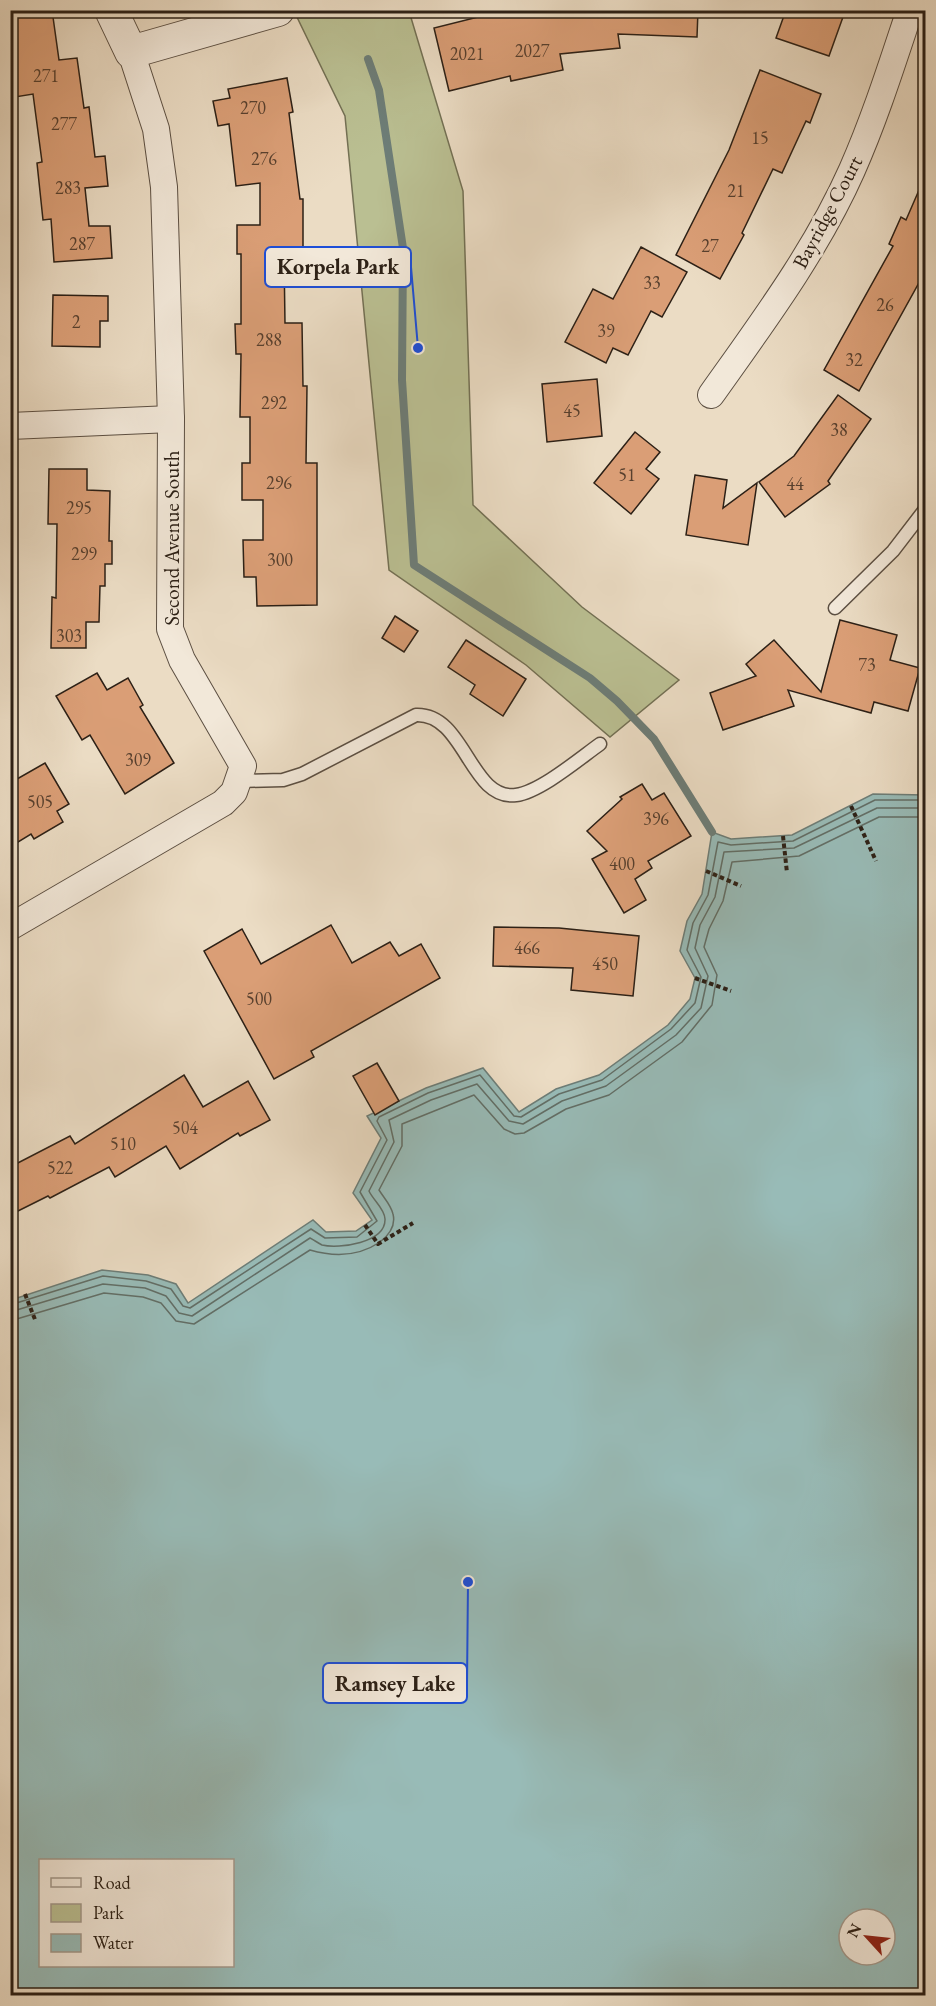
<svg xmlns="http://www.w3.org/2000/svg" width="936" height="2006" font-family="'EB Garamond',serif">
	<style>
		.green { fill: #babf92; stroke: #737054; stroke-width: 1.5 }
		.water { fill: #98bbb7; stroke: #6d7d77; stroke-width: 1.5; fill-rule: evenodd }
		.lines { fill: none; stroke-linecap: round; stroke-linejoin: round }
		.shore { stroke: #626e66; stroke-width: 1.5 }
		.stream { stroke: #6d7d77; stroke-width: 8 }
		.building { fill: #da9e76; stroke: #2c2016; stroke-width: 1.5 }
		.service-casing { stroke: #5c4f42; stroke-width: 15 }
		.minor-casing { stroke: #5c4f42; stroke-width: 28 }
		.tertiary-casing { stroke: #5c4f42; stroke-width: 34 }
		.path { stroke: #2c2016; stroke-width: 4; stroke-dasharray: 4.5 3; stroke-linecap: butt }
		.service { stroke: #f2e8d9; stroke-width: 12 }
		.minor { stroke: #f2e8d9; stroke-width: 26 }
		.tertiary { stroke: #f2e8d9; stroke-width: 32 }
		.labels { text-anchor: middle; dominant-baseline: central; stroke-width: 6; stroke-linejoin: round; paint-order: stroke }
		.number-label { font-size: 18px; fill: #58402e }
		.street-label { font-size: 21px; fill: #2c2016; stroke: #f2e8d9 }
		.leader { fill: none; stroke: #1d4ed8; stroke-width: 2 }
		.callout-dot { fill: #1d4ed8; stroke: #f2e8d9; stroke-width: 2 }
		.callout { fill: #f2e8d9; stroke: #1d4ed8; stroke-width: 2 }
		.callout-label { font-size: 22px; text-anchor: middle; font-weight: bold; fill: #2c2016 }
	</style>
	<rect width="100%" height="100%" fill="#ebdcc4"/>
	<filter id="stains"><feTurbulence type="fractalNoise" baseFrequency=".00333" numOctaves="4"/><feColorMatrix values="0 0 0 0 .2 0 0 0 0 .09 0 0 0 0 .02 0 0 0 .5 -.17"/></filter>
	<radialGradient id="worn" r=".72"><stop offset=".6" stop-color="#630" stop-opacity="0"/><stop offset="1" stop-color="#630" stop-opacity=".3"/></radialGradient>
	<polygon class="green" points="294,11 409,11 463,191 473,505 582,607 679,680 610,737 526,665 389,570 345,116"/>
	<path class="water" d="M873,794L925,795V1995L11,1996V1300L102,1270L148,1275L176,1284L188,1303L313,1220L326,1232L356,1231L372,1220L353,1193L381,1138L367,1116L426,1088L483,1068L519,1112L556,1089L599,1075L668,1025L690,999L695,978L680,951L687,921L702,894L712,832L731,839L792,835ZM40,1860H232V1966H40ZM849,1919H885V1955H849Z"/>
	<g class="lines">
		<g class="shore">
			<polyline points="10,1305 103,1276 146,1281 171,1289 183,1306 190,1308 311,1229 325,1238 357,1237 377,1221 360,1192 387,1140 377,1121 379,1117 428,1093 480,1075 514,1116 521,1117 559,1094 602,1080 671,1029 695,1003 701,977 687,950 693,923 708,895 718,842 731,845 793,841 875,800 926,800"/>
			<path d="M10,1312L103,1284L145,1288L166,1296L179,1313L192,1316L310,1238C314,1240 318,1243 322,1245C339,1249 386,1243 385,1219C385,1209 373,1200 369,1191L394,1142L389,1120L431,1100L477,1084L509,1121L523,1124L562,1101L606,1086L676,1035L701,1008L708,976L695,948L700,925L715,897L724,852L794,848L877,808H926"/>
			<path d="M10,1321L104,1293L143,1297L161,1303L176,1321L194,1324L310,1250C334,1257 358,1257 380,1242C389,1235 396,1226 393,1214C391,1205 384,1198 379,1190L402,1146V1124L474,1095L504,1129L515,1134L524,1133L566,1109L609,1095L682,1042L712,1005L717,975L704,947L709,929L723,901L732,862L799,856L879,817H926"/>
		</g>
		<polyline class="stream" points="368,59 379,90 403,248 402,380 414,565 590,678 617,701 654,739 712,832"/>
	</g>
	<g class="building">
		<polygon points="10,10 52,10 59,60 77,58 84,108 89,107 95,157 105,156 108,186 85,188 89,226 110,226 112,258 54,262 51,219 43,220 37,163 42,162 33,94 15,97 10,61"/>
		<polygon points="506,10 698,10 697,37 618,34 620,48 560,54 563,70 511,81 510,76 449,91 434,28"/>
		<polygon points="786,10 823,10 843,17 829,56 776,38"/>
		<polygon points="760,70 821,94 810,123 806,121 782,173 773,169 742,233 744,235 720,279 676,255 729,150"/>
		<polygon points="287,78 293,112 289,113 300,199 303,199 303,254 284,254 285,323 302,323 303,386 307,386 306,463 317,463 317,605 257,606 256,577 244,577 243,540 263,540 263,500 242,500 242,463 250,463 250,417 240,417 241,354 236,354 235,324 241,324 241,254 237,254 237,225 260,225 260,183 236,186 229,124 218,126 213,101 230,98 228,89"/>
		<polygon points="926,174 926,283 920,281 859,391 824,370 893,246 889,244 901,217 906,220"/>
		<polygon points="641,247 687,272 662,317 651,311 628,355 613,348 606,363 565,342 593,289 613,299"/>
		<polygon points="53,295 108,296 108,321 100,321 100,347 52,346"/>
		<polygon points="597,379 602,436 547,442 542,384"/>
		<polygon points="838,395 871,419 828,481 830,484 785,517 759,482 794,456"/>
		<polygon points="635,432 660,452 646,469 659,479 631,514 594,483"/>
		<polygon points="49,469 87,469 87,490 110,491 109,541 112,541 112,564 105,564 105,586 100,586 99,622 86,622 86,648 51,648 52,597 56,598 57,524 48,524"/>
		<polygon points="695,475 727,480 723,508 757,483 748,545 686,535"/>
		<polygon points="395,616 418,631 404,652 382,638"/>
		<polygon points="840,620 897,635 890,660 920,668 908,711 874,702 871,713 788,690 794,706 723,730 710,693 756,676 746,664 774,640 821,692"/>
		<polygon points="466,640 526,679 503,716 470,694 475,685 448,667"/>
		<polygon points="97,673 107,690 128,678 143,705 140,707 174,763 125,794 90,735 82,740 56,696"/>
		<polygon points="45,763 69,804 57,811 63,822 34,839 31,834 10,847 10,783"/>
		<polygon points="642,784 652,800 664,793 691,836 648,861 652,868 635,879 646,900 624,913 592,859 607,851 587,831 622,799 620,797"/>
		<polygon points="331,925 352,963 390,942 399,956 421,944 440,978 311,1051 314,1057 274,1079 204,951 242,929 261,964"/>
		<polygon points="494,927 559,928 639,936 633,996 571,990 573,968 493,966"/>
		<polygon points="377,1063 399,1101 375,1115 353,1076"/>
		<polygon points="184,1075 203,1107 248,1081 270,1120 240,1136 238,1133 180,1169 166,1146 115,1177 109,1167 50,1198 48,1196 10,1215 10,1167 70,1136 75,1144"/>
	</g>
	<g class="lines">
		<g class="service-casing">
			<g id="service">
				<polyline points="835,608 893,551 926,508"/>
				<path d="M239,781L283,780L302,774L416,715C465,713 470,801 516,795C540,792 579,759 600,744"/>
			</g>
		</g>
		<g class="minor-casing">
			<g id="minor">
				<path d="M711,395C762,323 816,251 852,170C875,118 892,64 910,10"/>
				<polyline points="10,426 171,419"/>
				<polyline points="10,927 223,803 234,792 243,766 182,660 170,629 171,419 164,187 156,129 131,52"/>
			</g>
		</g>
		<g class="tertiary-casing">
			<polyline id="tertiary" points="111,10 131,52 278,10"/>
		</g>
		<g class="path">
			<polyline points="851,806 876,861"/>
			<polyline points="783,836 787,873"/>
			<polyline points="706,871 741,886"/>
			<polyline points="695,978 731,991"/>
			<polyline points="365,1225 378,1244 413,1223"/>
			<polyline points="25,1294 36,1322"/>
		</g>
		<use href="#service" class="service"/>
		<use href="#minor" class="minor"/>
		<use href="#tertiary" class="tertiary"/>
	</g>
	<g class="labels">
		<g class="number-label">
			<text x="532" y="50">2027</text>
			<text x="467" y="53">2021</text>
			<text x="46" y="75">271</text>
			<text x="253" y="107">270</text>
			<text x="64" y="123">277</text>
			<text x="760" y="137">15</text>
			<text x="264" y="158">276</text>
			<text x="68" y="187">283</text>
			<text x="736" y="190">21</text>
			<text x="82" y="243">287</text>
			<text x="710" y="245">27</text>
			<text x="652" y="282">33</text>
			<text x="885" y="304">26</text>
			<text x="76" y="321">2</text>
			<text x="606" y="330">39</text>
			<text x="269" y="339">288</text>
			<text x="854" y="359">32</text>
			<text x="274" y="402">292</text>
			<text x="572" y="410">45</text>
			<text x="839" y="429">38</text>
			<text x="627" y="474">51</text>
			<text x="279" y="482">296</text>
			<text x="795" y="483">44</text>
			<text x="79" y="507">295</text>
			<text x="84" y="553">299</text>
			<text x="280" y="559">300</text>
			<text x="69" y="635">303</text>
			<text x="867" y="664">73</text>
			<text x="138" y="759">309</text>
			<text x="40" y="801">505</text>
			<text x="656" y="818">396</text>
			<text x="622" y="863">400</text>
			<text x="527" y="947">466</text>
			<text x="605" y="963">450</text>
			<text x="259" y="998">500</text>
			<text x="185" y="1127">504</text>
			<text x="123" y="1143">510</text>
			<text x="60" y="1167">522</text>
		</g>
		<g class="street-label">
			<text transform="translate(827 212) rotate(-62)">Bayridge Court</text>
			<text transform="translate(171 538) rotate(-90)">Second Avenue South</text>
		</g>
	</g>
	<path class="leader" d="M418 348L411 267M468 1582L467 1683"/>
	<g class="callout-dot">
		<circle cx="418" cy="348" r="6"/>
		<circle cx="468" cy="1582" r="6"/>
	</g>
	<g class="callout">
		<rect x="265" y="247" width="146" height="40" rx="6"/>
		<rect x="323" y="1663" width="144" height="40" rx="6"/>
	</g>
	<g class="callout-label">
		<text x="338" y="274">Korpela Park</text>
		<text x="395" y="1691">Ramsey Lake</text>
	</g>
	<rect width="936" height="2006" fill="none" stroke="#ebdcc4" stroke-width="36"/>
	<rect x="12" y="12" width="912" height="1982" fill="none" stroke="#2c2016" stroke-width="3"/>
	<rect x="18" y="18" width="900" height="1970" fill="none" stroke="#2c2016" stroke-width="1.5"/>
	<rect x="39" y="1859" width="195" height="108" fill="#f2e8d9" stroke="#a3988b" stroke-width="1.5"/>
	<rect x="51" y="1878" width="30" height="9" fill="#f2e8d9" stroke="#a3988b" stroke-width="1.5"/>
	<text x="93" y="1889" font-size="18" fill="#2c2016">Road</text>
	<rect x="51" y="1904" width="30" height="18" fill="#babf92" stroke="#a3988b" stroke-width="1.5"/>
	<text x="93" y="1919" font-size="18" fill="#2c2016">Park</text>
	<rect x="51" y="1934" width="30" height="18" fill="#98bbb7" stroke="#a3988b" stroke-width="1.5"/>
	<text x="93" y="1949" font-size="18" fill="#2c2016">Water</text>
	<g transform="translate(867 1937) rotate(297)"><circle r="28" fill="#f2e8d9" stroke="#a3988b" stroke-width="1.5"/>
	<path d="M0-4.5L10 22L0 15L-10 22Z" fill="#8f2418"/>
	<text y="-9" font-size="16" font-weight="bold" text-anchor="middle" fill="#2c2016">N</text>
	</g>
	<rect width="100%" height="100%" filter="url(#stains)"/>
	<rect width="100%" height="100%" fill="url(#worn)"/>
</svg>
